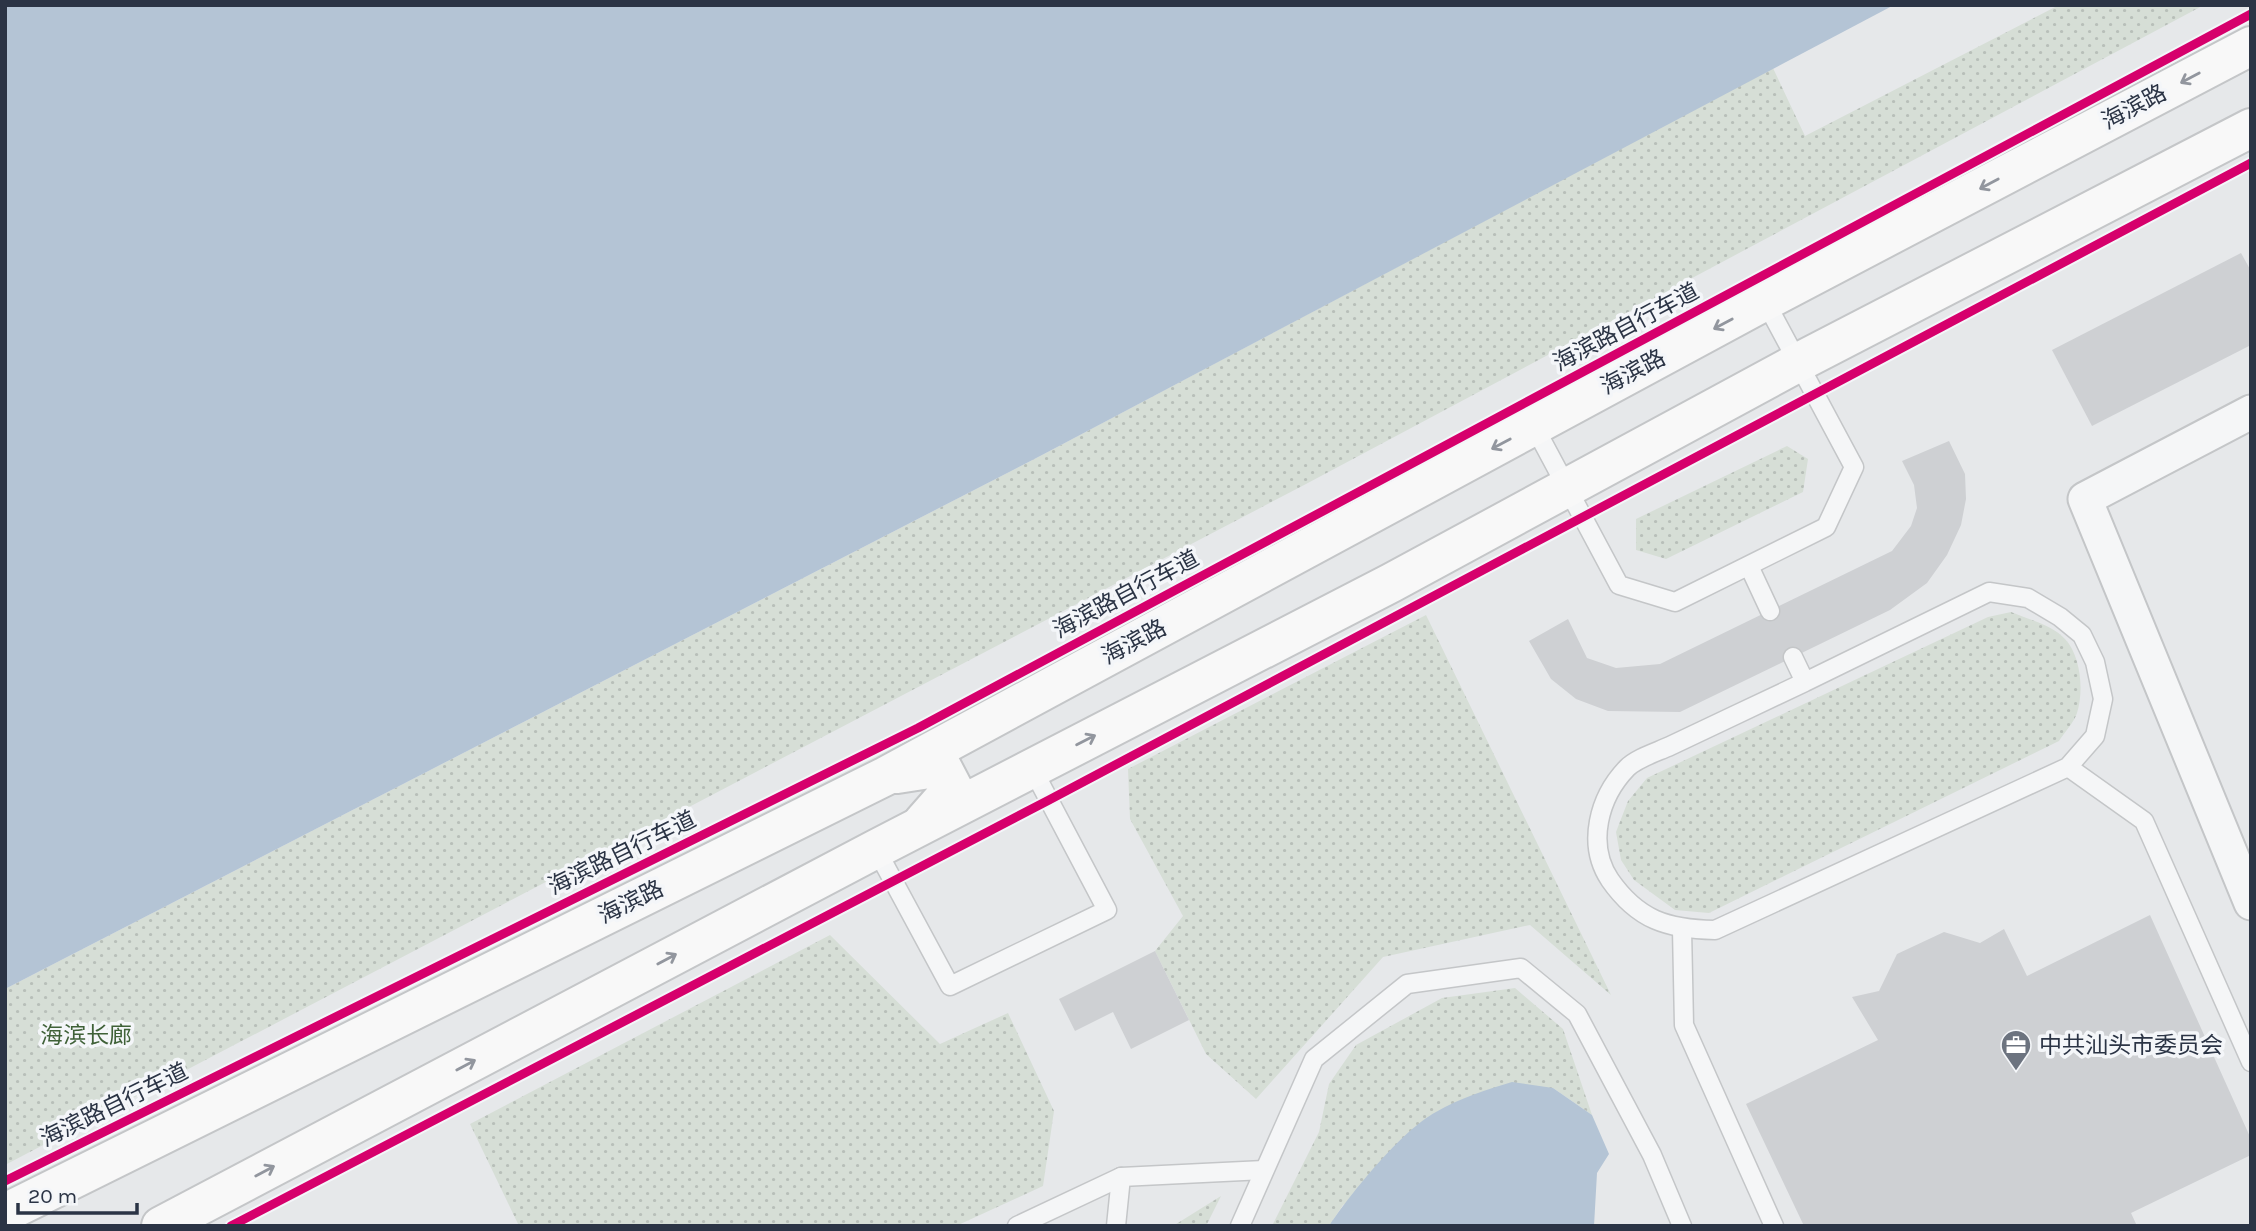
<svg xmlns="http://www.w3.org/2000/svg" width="2256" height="1231" font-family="Karla,'Noto Sans SC',sans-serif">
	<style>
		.grass { fill: url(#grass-dots) }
		.water { fill: #b4c4d5 }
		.building { fill: #ced0d3 }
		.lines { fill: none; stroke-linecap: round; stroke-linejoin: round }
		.service-casing { stroke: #c4c6c8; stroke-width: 21 }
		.minor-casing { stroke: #c4c6c8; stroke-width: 37 }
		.secondary-casing { stroke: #c4c6c8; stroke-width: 42 }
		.service { stroke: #f5f6f7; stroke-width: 18 }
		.minor { stroke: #f5f6f7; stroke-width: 33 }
		.secondary { stroke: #f8f8f8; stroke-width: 38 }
		.cycleway-casing { stroke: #f4f6f9; stroke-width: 13 }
		.cycleway { stroke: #d6006c; stroke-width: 9 }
		.oneway { stroke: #92969e }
		.labels { text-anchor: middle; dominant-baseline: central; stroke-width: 7; stroke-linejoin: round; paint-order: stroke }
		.street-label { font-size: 23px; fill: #2b3445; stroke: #f4f6f9 }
		.park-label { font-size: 23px; fill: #3f6138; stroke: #f4f6f9 }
		.poi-label { font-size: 23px; fill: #2b3445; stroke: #f4f6f9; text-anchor: start }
	</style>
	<defs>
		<pattern id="grass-dots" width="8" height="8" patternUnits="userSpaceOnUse" patternTransform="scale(1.75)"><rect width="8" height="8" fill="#d6ded6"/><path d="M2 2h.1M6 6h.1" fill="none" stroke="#b8bfb9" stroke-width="1.8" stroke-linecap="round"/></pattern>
	</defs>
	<rect width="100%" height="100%" fill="#e6e8ea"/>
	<g class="grass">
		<polygon points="2059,5 2204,5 1306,484 5,1165 5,989 1044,454 1773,68 1805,136"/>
		<polygon points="1787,446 1808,459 1803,492 1666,559 1636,550 1636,519"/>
		<path d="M2011,612C2027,619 2053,625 2065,639C2081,656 2084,691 2077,713C2074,722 2065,732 2059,741L1709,913L1675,910L1634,880L1621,860L1616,832L1628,801L1647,778L1988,617Z"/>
		<polygon points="1426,615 1611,995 1530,925 1383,957 1256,1099 1206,1054 1155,951 1183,916 1130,819 1128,769"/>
		<polygon points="830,935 940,1044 1008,1013 1054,1111 1043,1186 956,1226 519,1226 470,1124"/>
		<polygon points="1515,988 1563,1029 1592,1115 1553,1088 1343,1205 1329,1226 1272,1226 1319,1132 1329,1084 1356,1045 1442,998"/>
		<polygon points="1221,1196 1206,1226 1173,1226"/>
	</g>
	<g class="water">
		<polygon points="5,5 1894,5 1044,454 5,989"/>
		<path d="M1512,1082L1553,1088L1592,1115L1609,1154L1597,1173L1594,1226H1329C1351,1193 1402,1130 1436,1112C1460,1098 1486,1090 1512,1082Z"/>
	</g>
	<g class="building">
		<polygon points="2241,253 2251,271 2251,345 2092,426 2052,350"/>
		<polygon points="1949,441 1965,474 1966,499 1961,525 1947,555 1927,583 1890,610 1680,712 1608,711 1576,699 1551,679 1529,641 1568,619 1587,658 1616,668 1660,664 1892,551 1911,526 1917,508 1914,485 1902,461"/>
		<polygon points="2150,915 2251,1139 2251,1155 2131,1213 2137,1226 1804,1226 1746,1104 1878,1040 1852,997 1879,991 1897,954 1944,932 1980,943 2004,929 2027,976"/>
		<polygon points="1155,951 1189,1020 1131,1049 1113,1012 1075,1031 1059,999"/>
	</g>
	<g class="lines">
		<g class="service-casing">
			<g id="service">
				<polyline points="1534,426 1619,585 1675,602 1826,527 1854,467 1765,301"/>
				<polyline points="1749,566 1770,611"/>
				<path d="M1793,657L1805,682C1760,703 1715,725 1670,746C1657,752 1637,758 1627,768C1599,797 1586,844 1610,880C1638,920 1667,929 1715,930L2068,767L2095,736L2103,699L2095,662L2082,635L2060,617L2028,598L1989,592L1805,682"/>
				<polyline points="2068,767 2144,821 2251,1062"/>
				<polyline points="876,849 950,986 1107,910 1032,768"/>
				<polyline points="1682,929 1684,1025 1774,1226"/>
				<polyline points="1017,1226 1121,1177 1264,1170"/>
				<polyline points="1116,1226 1121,1177"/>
				<polyline points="1240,1226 1314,1059 1407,984 1521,968 1577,1014 1652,1155 1682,1226"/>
			</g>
		</g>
		<g class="minor-casing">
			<polyline id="minor" points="2251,412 2085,499 2251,903"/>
		</g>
		<g class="secondary-casing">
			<g id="secondary">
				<polyline points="897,774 942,767 953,788 923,822"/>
				<polyline points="5,1213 886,776 1765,301 2251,46"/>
				<polyline points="161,1226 876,849 1391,583 1799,362 2251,128"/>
			</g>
		</g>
		<use href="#service" class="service"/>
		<use href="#minor" class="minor"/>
		<use href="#secondary" class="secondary"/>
		<g class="cycleway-casing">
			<g id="cycleway">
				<polyline points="5,1181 918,728 2251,14"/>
				<polyline points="231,1226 1049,800 2251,163"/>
			</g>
		</g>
		<use href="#cycleway" class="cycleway"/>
	</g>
	<defs><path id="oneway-shaft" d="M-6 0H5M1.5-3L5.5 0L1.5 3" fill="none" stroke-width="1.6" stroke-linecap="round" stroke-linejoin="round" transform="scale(1.75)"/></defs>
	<g class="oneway">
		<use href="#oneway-shaft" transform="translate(2190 78) rotate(152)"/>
		<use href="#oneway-shaft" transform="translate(1989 184) rotate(152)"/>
		<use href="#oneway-shaft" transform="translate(1723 324) rotate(152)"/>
		<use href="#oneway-shaft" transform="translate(1501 444) rotate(152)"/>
		<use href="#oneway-shaft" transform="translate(1086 740) rotate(-27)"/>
		<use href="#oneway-shaft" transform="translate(667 959) rotate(-28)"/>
		<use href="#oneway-shaft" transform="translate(466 1065) rotate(-28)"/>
		<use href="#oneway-shaft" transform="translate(265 1171) rotate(-28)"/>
	</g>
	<defs>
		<g id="office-pin" transform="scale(1.575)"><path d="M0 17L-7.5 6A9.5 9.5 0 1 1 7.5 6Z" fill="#6c737f" stroke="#f4f6f9"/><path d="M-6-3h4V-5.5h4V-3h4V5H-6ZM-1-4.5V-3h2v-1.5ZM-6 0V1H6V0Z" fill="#fff"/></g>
	</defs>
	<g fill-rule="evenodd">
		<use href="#office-pin" x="2016" y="1045"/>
	</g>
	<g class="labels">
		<g class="street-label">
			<text transform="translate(2134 107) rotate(-28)">海滨路</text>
			<text transform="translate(1626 327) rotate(-28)">海滨路自行车道</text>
			<text transform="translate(1633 372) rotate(-28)">海滨路</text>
			<text transform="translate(1126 594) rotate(-28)">海滨路自行车道</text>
			<text transform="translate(1134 642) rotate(-28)">海滨路</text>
			<text transform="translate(622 853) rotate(-26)">海滨路自行车道</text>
			<text transform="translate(631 902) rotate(-26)">海滨路</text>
			<text transform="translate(114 1105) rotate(-26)">海滨路自行车道</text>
		</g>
		<g class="park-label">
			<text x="86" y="1035">海滨长廊</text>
		</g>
		<g class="poi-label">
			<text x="2039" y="1045">中共汕头市委员会</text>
		</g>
	</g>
	<rect width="2256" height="1231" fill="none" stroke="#2b3445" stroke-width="14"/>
	<path d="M18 1203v10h119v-10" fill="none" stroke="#2b3445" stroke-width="3.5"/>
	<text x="28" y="1203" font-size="21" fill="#2b3445" stroke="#f4f6f9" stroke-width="5" paint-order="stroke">20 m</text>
</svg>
